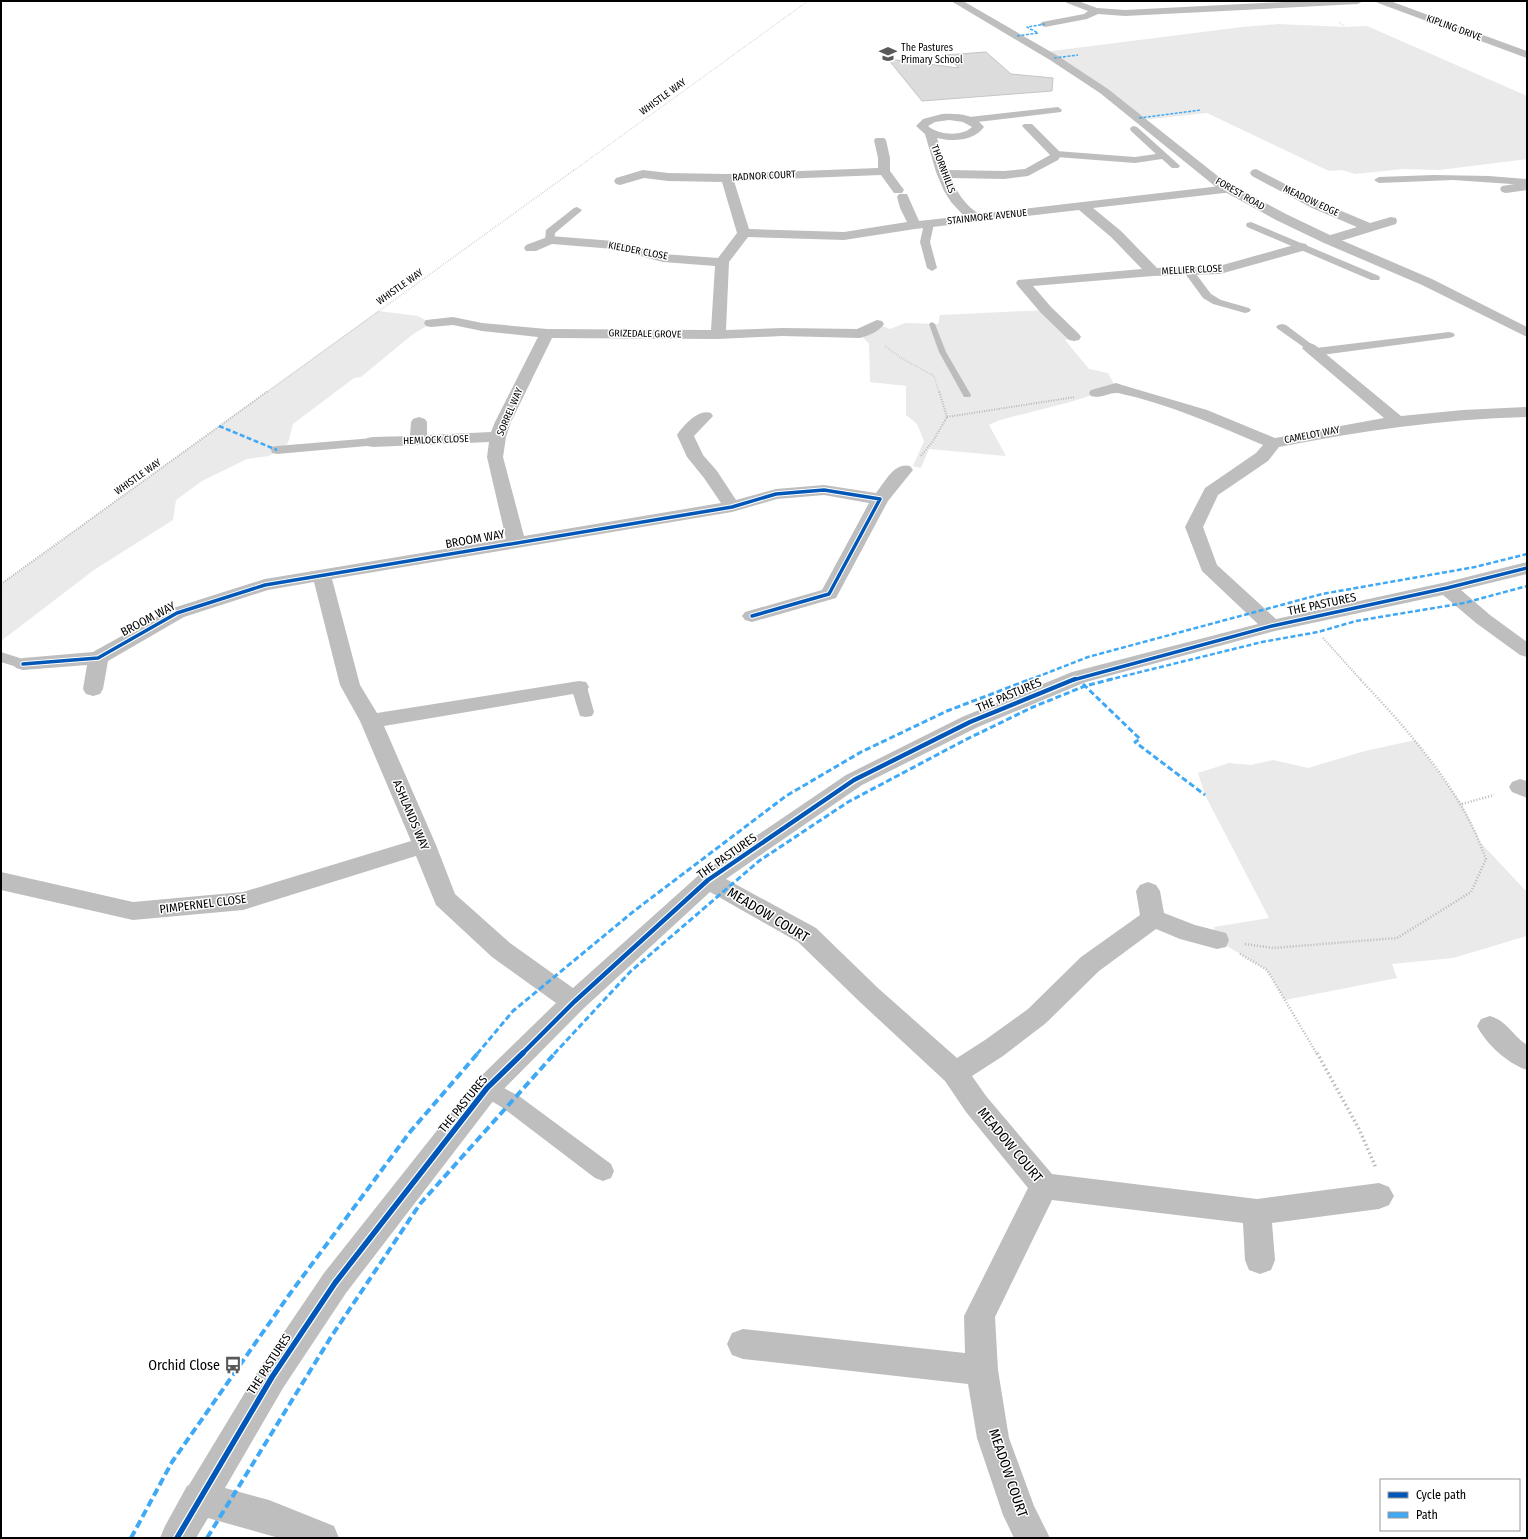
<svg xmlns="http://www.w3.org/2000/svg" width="1528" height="1539" font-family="'Fira Sans Condensed',sans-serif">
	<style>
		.green { fill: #eaeaea }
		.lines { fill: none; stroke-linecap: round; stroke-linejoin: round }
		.stream { fill: #bcbcbc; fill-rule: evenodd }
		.building { fill: #dcdcdc; stroke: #c5c5c5 }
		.path-far4 { stroke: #b8b8b8; stroke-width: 1; stroke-dasharray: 0.5 1; stroke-linecap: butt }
		.path-far3 { stroke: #b8b8b8; stroke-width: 1.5; stroke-dasharray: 0.5 1.5; stroke-linecap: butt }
		.path-far2 { stroke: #b8b8b8; stroke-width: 2; stroke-dasharray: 1 1.5; stroke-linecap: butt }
		.path-far1 { stroke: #b8b8b8; stroke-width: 2.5; stroke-dasharray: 1 2; stroke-linecap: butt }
		.path { stroke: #b8b8b8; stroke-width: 3.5; stroke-dasharray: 1.5 3; stroke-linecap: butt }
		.service { fill: #bebebe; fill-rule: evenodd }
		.minor { fill: #bebebe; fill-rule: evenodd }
		.tertiary { fill: #bebebe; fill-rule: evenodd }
		.quiet-far3 { stroke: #3fa9f5; stroke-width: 1.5; stroke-dasharray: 3 1.5; stroke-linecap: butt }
		.quiet-far2 { stroke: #3fa9f5; stroke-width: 2.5; stroke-dasharray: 5 2.5; stroke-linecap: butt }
		.quiet-far1 { stroke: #3fa9f5; stroke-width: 3; stroke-dasharray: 6 3; stroke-linecap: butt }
		.quiet { stroke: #3fa9f5; stroke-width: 4; stroke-dasharray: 8 4; stroke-linecap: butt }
		.cycleway-far2-casing { stroke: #fff; stroke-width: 5.5 }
		.cycleway-far1-casing { stroke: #fff; stroke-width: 7 }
		.cycleway-casing { stroke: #fff; stroke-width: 8 }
		.cycleway-far2 { stroke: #0057b8; stroke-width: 3.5 }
		.cycleway-far1 { stroke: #0057b8; stroke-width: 4.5 }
		.cycleway { stroke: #0057b8; stroke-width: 5.5 }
		.labels { text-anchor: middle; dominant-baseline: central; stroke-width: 3; stroke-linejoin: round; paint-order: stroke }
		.far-street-label { font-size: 10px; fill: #000; stroke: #fff }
		.far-poi-label { font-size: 10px; fill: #000; stroke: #fff; text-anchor: start }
		.street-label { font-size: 12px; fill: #000; stroke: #fff }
		.near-street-label { font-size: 14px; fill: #000; stroke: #fff }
		.near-poi-label { font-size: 14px; fill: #000; stroke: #fff; text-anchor: end }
	</style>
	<rect width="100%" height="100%" fill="#fff"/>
	<g class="green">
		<polygon points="1278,24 1345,27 1367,26 1527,96 1527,159 1439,170 1403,169 1355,174 1342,170 1329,171 1207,113 1142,120 1044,52 1242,27"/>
		<polygon points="1046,310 1074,337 1065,340 1089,369 1108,373 1116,388 1070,402 1000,420 989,425 1006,456 929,449 921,468 913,466 924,441 917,424 906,415 906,386 870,382 869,344 860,334 877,324 890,329 905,323 938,324 940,315"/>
		<polygon points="378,311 418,316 431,323 412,335 361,377 354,378 293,424 288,443 269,456 247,459 202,481 176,500 173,520 94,570 1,641 1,584"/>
		<polygon points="1415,740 1462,804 1481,843 1527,892 1527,936 1453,958 1392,964 1397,978 1285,1000 1267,970 1217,940 1214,927 1269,918 1205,795 1198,773 1229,763 1251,765 1273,760 1308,768 1365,751"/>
	</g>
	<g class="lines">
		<polygon class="stream" points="932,322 935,324 946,352 971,395 970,397 964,397 939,352 929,324"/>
	</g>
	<polygon class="building" points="986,52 1011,74 1053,78 1052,91 922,101 888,59 959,68 945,55"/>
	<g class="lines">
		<g class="path-far4">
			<polyline points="1339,22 1345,27"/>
			<polyline points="573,171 808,1"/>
		</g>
		<g class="path-far3">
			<polyline points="885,346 901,358 934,376 939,392"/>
			<polyline points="267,392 574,170"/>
		</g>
		<g class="path-far2">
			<polyline points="947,417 1075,397"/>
			<polyline points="921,456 933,441 947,417 939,391"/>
			<polyline points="1,584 268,391"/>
			<polyline points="1323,638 1361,680"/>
		</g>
		<g class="path-far1">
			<polyline points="1462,804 1494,795"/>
			<path d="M1245,944L1273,948L1397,938L1471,892L1486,859C1482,849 1478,838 1473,828C1445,771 1402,724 1360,679"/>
			<polyline points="1240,954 1267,970 1317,1054"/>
		</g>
		<polyline class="path" points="1317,1053 1359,1129 1376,1168"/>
		<g class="service">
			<polygon points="1058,107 1062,110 1061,112 969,123 965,120 969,117"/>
			<polygon points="1134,126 1137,127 1178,164 1180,166 1178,168 1172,168 1162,159 1135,163 1056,157 1051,154 1056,151 1135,157 1156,154 1131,131 1130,129 1131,127"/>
			<polygon points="1434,175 1489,176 1527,179 1527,185 1453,180 1379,183 1374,180 1379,177"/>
			<polygon points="577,207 582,210 580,212 555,233 554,242 546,242 545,240 546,230 574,208"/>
			<polygon points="929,221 934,224 930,242 937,268 932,271 927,268 920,242 924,224"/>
			<polygon points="1251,222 1379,276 1380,278 1379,280 1371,280 1247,227 1246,225 1247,223"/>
			<polygon points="1189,269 1193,270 1211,294 1221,300 1249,308 1251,310 1249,312 1245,313 1213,304 1203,298 1184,272"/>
			<polygon points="1282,324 1286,325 1314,346 1316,348 1449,332 1453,333 1455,335 1453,337 1449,338 1314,356 1310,354 1309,351 1278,329 1276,327 1278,325"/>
			<polygon points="373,438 378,439 379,442 378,445 277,454 272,453 271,450 272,447 277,446"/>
			<polygon points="1,652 29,661 31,664 29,667 23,669 1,662"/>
			<polygon points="579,682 585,683 587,687 594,712 592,716 586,717 580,716 571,687 573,683"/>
			<polygon points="487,1079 519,1096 611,1164 614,1171 611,1178 603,1181 595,1178 503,1108 480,1094 476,1088 480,1082"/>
		</g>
		<g class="minor">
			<polygon points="1065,1 1078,1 1097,8 1125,10 1303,1 1363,1 1358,4 1125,16 1098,14 1087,19 1045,27 1042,26 1040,24 1042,22 1084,14 1088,11 1067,3"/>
			<polygon points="1376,1 1390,1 1527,51 1527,58 1378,3"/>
			<path d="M942,114C956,113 975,114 984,127C974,141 953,142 937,138L948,170L1004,171L1025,169L1050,155L1022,126L1024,124H1032L1062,154L1058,160L1028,176L1004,179L951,178C957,193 965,205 979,214L1229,185L1233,186L1235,189L1233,192L1093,208L1121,231L1157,268L1219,266L1301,243L1306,244L1308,247L1306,250L1220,274L1153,276L1033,286L1051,307L1079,334L1081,337L1079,340L1074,341L1069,340L1041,313L1018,286L1016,283L1018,280L1142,269L1111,237L1079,210L915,229L844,240L748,237L729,262L726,330L782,328L857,329L877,320L882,321L884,324C880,331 868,336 860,338L782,336L718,339L552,338L511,422L506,437L503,457L524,536L721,503L704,478L687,457L677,435C684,425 698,409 711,413L713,416L694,436L703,455L717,471L736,500L776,489L824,485L876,493C885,482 894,462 910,466L913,470L888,501L836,598L752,622L745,620L742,616L745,612L822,590L869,503L824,495L777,499L732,512L332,579L360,685L377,713L579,681L586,682L589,687L586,692L579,693L384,726L436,845L455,894L510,943L573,988L700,874L846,775L962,717L1072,672L1258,624L1202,571L1185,527L1205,488L1256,453L1263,445C1216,425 1169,404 1118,393C1109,392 1101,399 1091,396L1089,393L1091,390L1116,383L1122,385L1207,410L1275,438L1384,418L1305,351L1302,348L1305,345L1310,343L1315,345L1401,416L1463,410L1527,407V417C1443,419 1361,431 1279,447L1268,461L1218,495L1203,527L1217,565L1276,619L1447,582L1527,562V574L1461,590L1490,615L1527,642V657L1520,655L1476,623L1443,595L1275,631L1086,682L978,727L862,785L726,879L816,928L879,989L957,1058L985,1040L1028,1009L1081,957L1140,915L1136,891L1140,885L1148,882L1156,885L1160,891L1164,913L1195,925L1226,933L1229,940L1226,947L1217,949L1180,939L1156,929L1099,971L1046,1023L1003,1056L972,1076L986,1096L1052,1174L1257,1199L1379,1183L1389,1187L1394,1196L1389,1205L1379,1209L1272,1223L1275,1260L1271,1270L1260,1274L1249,1270L1245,1260L1243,1223L1052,1200L995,1317L998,1370L1009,1438L1034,1506L1050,1538H1014L1003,1515L977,1438L968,1384L743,1359L732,1355L727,1344L732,1333L743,1329L965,1353L964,1316L1028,1188L966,1112L945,1081L861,1003L798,942L710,892L583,1009L497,1096L346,1293L283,1388L225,1488L269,1500L334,1526L339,1538H279L208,1518L196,1538H160L165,1526L187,1486L189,1485L261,1366L324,1273L477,1080L556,1003L492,957L436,905L416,856L243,910L133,920L1,890V872L133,902L243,892L411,841L360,721L340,685L314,582L268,590L184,617L108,661L103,689L100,694L93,696L86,694L83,689L87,665L23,670L16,668L13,664L16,660L23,658L93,652L170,609L265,579L506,539L487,457L489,442L373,447L367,446L365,442L367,438L373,437L410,436L411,422L413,419L419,417L425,419L427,422V435L491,432L495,422L538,337L482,331L453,325L431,327L426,326L424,323L426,320L453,317L482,323L547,329L711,330L715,266L663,262L614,249L552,244L536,251H526L524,248L526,245L550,236L614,241L663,254L718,258L737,233L722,182L668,181L644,178L620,185L616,184L614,181L616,178L643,170L668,173L727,174L878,168V158L874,140L876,138H884L886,140L890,158V171L904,190L902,193H894L881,175L734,181L749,229L844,232L907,222L900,208L897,197L899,194H907L919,221L964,216L951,202L944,191L936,172L925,134L916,126L923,119ZM949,120L963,122L972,127C962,137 938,135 928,126L935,122Z"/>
			<polygon points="1256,169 1320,202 1370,223 1391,217 1396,218 1397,221 1396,224 1334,243 1324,243 1322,240 1324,237 1357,227 1312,208 1252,176 1250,173 1252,170"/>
			<polygon points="1527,182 1527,190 1506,193 1502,192 1500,189 1502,186"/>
			<polygon points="1520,779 1527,781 1527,798 1512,792 1509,787 1512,782"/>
			<path d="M1490,1016C1507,1021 1512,1035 1527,1045V1070C1507,1063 1487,1045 1477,1026L1481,1019Z"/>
		</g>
		<polygon class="tertiary" points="951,1 963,1 1058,56 1108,89 1224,181 1286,214 1334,237 1432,279 1527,327 1527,337 1422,285 1324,243 1276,220 1216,187 1100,93 1050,60"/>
		<g class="quiet-far3">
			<polyline points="1017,36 1038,33 1027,27 1045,24"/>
			<polyline points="1054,58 1078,55"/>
			<polyline points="1139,118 1201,110"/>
		</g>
		<g class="quiet-far2">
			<polyline points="219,426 277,450"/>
			<polyline points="1029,680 1088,657 1322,594 1475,567 1527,554"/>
			<polyline points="1108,680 1262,642 1318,632 1356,621 1464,603 1527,586"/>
		</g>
		<g class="quiet-far1">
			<polyline points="1083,684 1140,739 1135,742 1205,795"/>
			<polyline points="477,1054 513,1011 634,911 786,796 861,752 947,711 1031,679"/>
			<polyline points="554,1054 631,971 759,861 848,802 965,740 1033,707 1085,686 1112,679"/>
		</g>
		<g class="quiet">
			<polyline points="131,1538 172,1462 289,1295 410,1132 478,1053"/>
			<polyline points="207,1538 331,1337 420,1204 555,1053"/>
		</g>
		<g class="cycleway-far2-casing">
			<g id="cycleway-far2">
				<polyline points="23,664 98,658 177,613 265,585 732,507 776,494 824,490 880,499 829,594 752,616"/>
				<polyline points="1073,680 1272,626 1447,588 1527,568"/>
			</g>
		</g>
		<g class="cycleway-far1-casing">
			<polyline id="cycleway-far1" points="522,1054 574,1002 708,880 854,780 970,722 1075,679"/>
		</g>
		<g class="cycleway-casing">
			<polyline id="cycleway" points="177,1538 272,1377 335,1283 487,1088 523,1053"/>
		</g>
		<use href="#cycleway-far2" class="cycleway-far2"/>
		<use href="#cycleway-far1" class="cycleway-far1"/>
		<use href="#cycleway" class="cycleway"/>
	</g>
	<defs>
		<g id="school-bare" transform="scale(1.38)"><path d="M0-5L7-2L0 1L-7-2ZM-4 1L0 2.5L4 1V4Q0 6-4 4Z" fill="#595959" stroke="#fff" stroke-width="2.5" paint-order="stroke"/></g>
		<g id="bus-bare" transform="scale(1.38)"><path d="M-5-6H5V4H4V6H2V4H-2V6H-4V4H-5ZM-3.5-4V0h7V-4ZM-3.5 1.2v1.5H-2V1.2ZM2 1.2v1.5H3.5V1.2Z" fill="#595959" stroke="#fff" stroke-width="2.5" paint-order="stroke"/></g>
	</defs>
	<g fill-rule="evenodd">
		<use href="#school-bare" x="888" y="54"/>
		<use href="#bus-bare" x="233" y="1365"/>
	</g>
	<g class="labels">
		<g class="far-street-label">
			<text transform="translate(1454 28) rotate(20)">KIPLING DRIVE</text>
			<text transform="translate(663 97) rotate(-36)">WHISTLE WAY</text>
			<text transform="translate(943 169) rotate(69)">THORNHILLS</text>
			<text transform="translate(764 176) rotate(-3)">RADNOR COURT</text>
			<text transform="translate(1240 194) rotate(30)">FOREST ROAD</text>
			<text transform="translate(1311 201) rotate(25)">MEADOW EDGE</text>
			<text transform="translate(987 217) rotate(-6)">STAINMORE AVENUE</text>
			<text transform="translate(638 251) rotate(11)">KIELDER CLOSE</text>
			<text transform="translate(1192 270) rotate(-3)">MELLIER CLOSE</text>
			<text transform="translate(400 287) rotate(-35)">WHISTLE WAY</text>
			<text transform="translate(645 334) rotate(1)">GRIZEDALE GROVE</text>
			<text transform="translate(510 412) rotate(-67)">SORREL WAY</text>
			<text transform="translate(1312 435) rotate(-11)">CAMELOT WAY</text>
			<text transform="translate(436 440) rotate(-2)">HEMLOCK CLOSE</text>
			<text transform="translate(138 477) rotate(-35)">WHISTLE WAY</text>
		</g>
		<g class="far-poi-label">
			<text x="901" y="48">The Pastures<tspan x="901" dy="12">Primary School</tspan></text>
		</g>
		<g class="street-label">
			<text transform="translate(475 539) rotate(-10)">BROOM WAY</text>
			<text transform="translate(1322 604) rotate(-12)">THE PASTURES</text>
			<text transform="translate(148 619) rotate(-28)">BROOM WAY</text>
			<text transform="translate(1009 695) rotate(-23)">THE PASTURES</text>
			<text transform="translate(411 815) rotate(67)">ASHLANDS WAY</text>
			<text transform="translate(727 856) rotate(-35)">THE PASTURES</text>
			<text transform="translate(203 904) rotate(-7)">PIMPERNEL CLOSE</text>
			<text transform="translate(463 1104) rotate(-51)">THE PASTURES</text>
			<text transform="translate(269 1364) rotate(-57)">THE PASTURES</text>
		</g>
		<g class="near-street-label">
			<text transform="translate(768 915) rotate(31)">MEADOW COURT</text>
			<text transform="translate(1010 1145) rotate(50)">MEADOW COURT</text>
			<text transform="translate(1008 1473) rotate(71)">MEADOW COURT</text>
		</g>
		<g class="near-poi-label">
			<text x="220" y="1365">Orchid Close</text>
		</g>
	</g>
	<rect width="1528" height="1539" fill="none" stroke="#000000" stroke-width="4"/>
	<rect x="1380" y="1479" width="140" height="52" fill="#ffffff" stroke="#999999"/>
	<rect x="1388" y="1492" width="20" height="6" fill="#0057b8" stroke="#999999"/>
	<text x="1416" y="1499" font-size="12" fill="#000000">Cycle path</text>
	<rect x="1388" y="1512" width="20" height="6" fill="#3fa9f5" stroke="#999999"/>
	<text x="1416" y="1519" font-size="12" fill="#000000">Path</text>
</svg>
